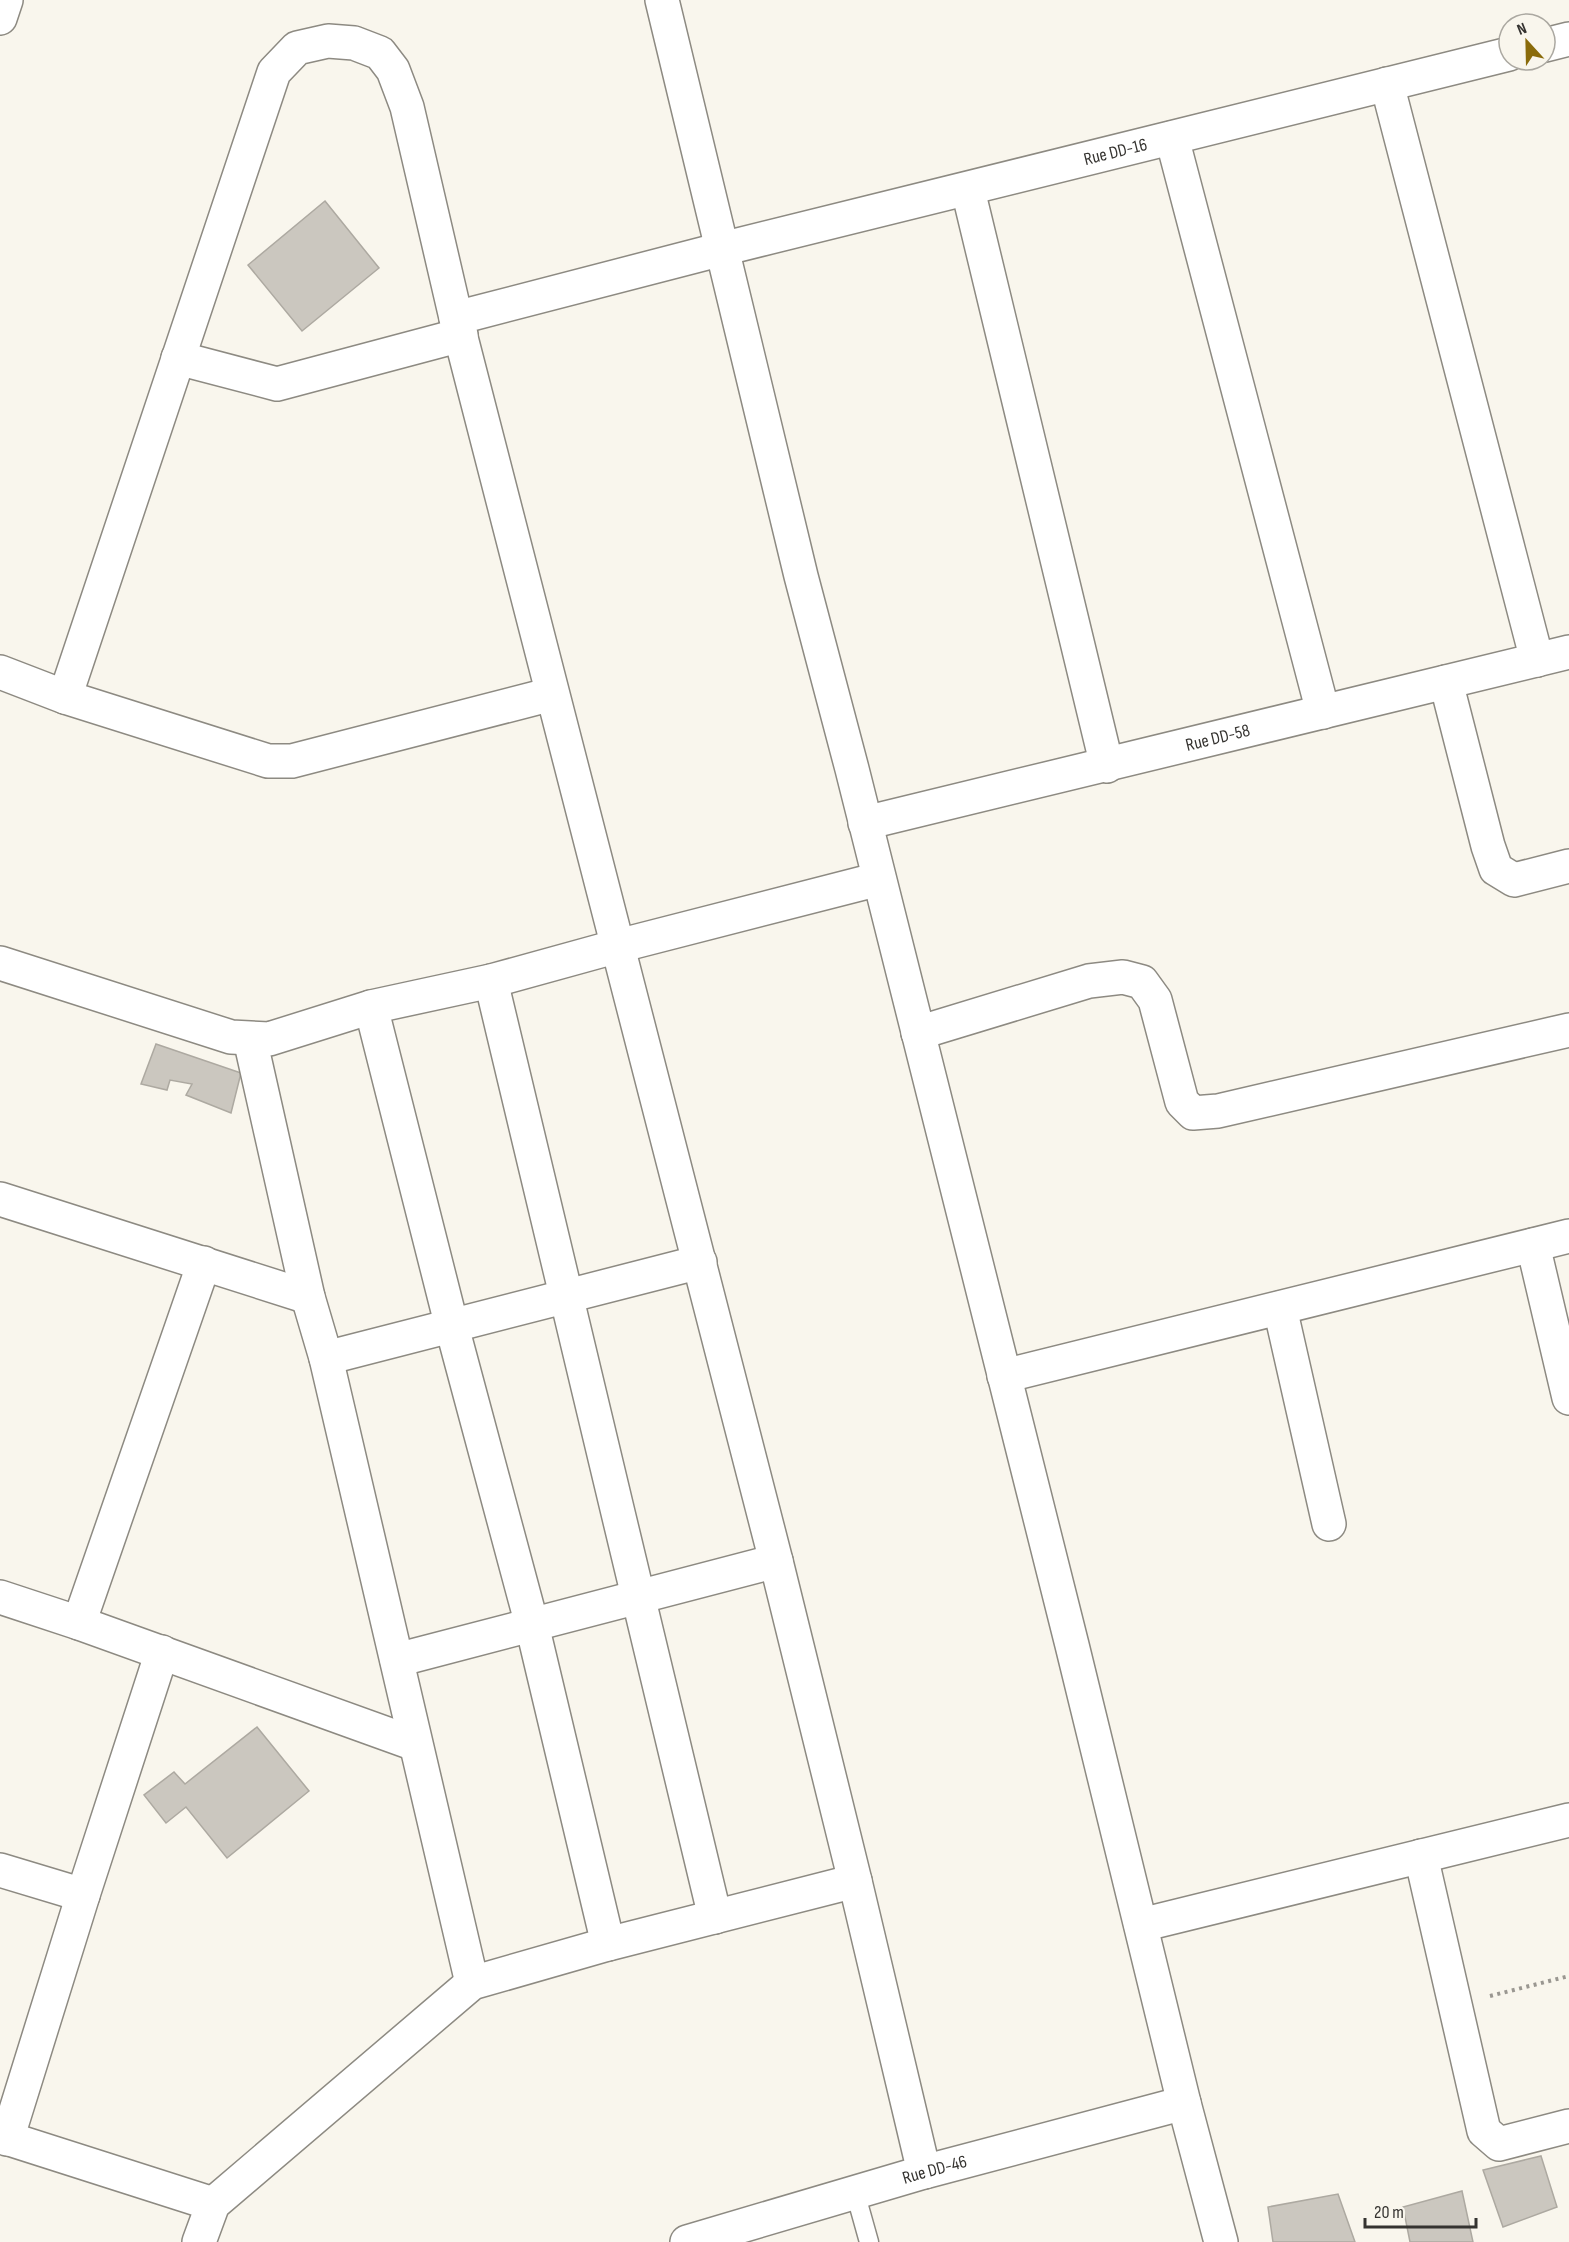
<svg xmlns="http://www.w3.org/2000/svg" width="1569" height="2242" font-family="'Sofia Sans Condensed',sans-serif">
	<style>
		.building { fill: #cbc7bf; stroke: #ada9a1; stroke-width: 1.5 }
		.lines { fill: none; stroke-linecap: round; stroke-linejoin: round }
		.lane-casing { stroke: #8d8a82; stroke-width: 21 }
		.street-casing { stroke: #8d8a82; stroke-width: 36 }
		.secondary-casing { stroke: #8d8a82; stroke-width: 36 }
		.path { stroke: #9a9791; stroke-width: 4; stroke-dasharray: 3 4.5; stroke-linecap: butt }
		.lane { stroke: #fff; stroke-width: 18 }
		.street { stroke: #fff; stroke-width: 33 }
		.secondary { stroke: #fff; stroke-width: 33 }
		.labels { text-anchor: middle; dominant-baseline: central; stroke-width: 5; stroke-linejoin: round; paint-order: stroke }
		.street-label { font-size: 18px; fill: #353330; stroke: #f9f6ed }
	</style>
	<rect width="100%" height="100%" fill="#f9f6ed"/>
	<g class="building">
		<polygon points="325,201 379,268 302,331 248,265"/>
		<polygon points="156,1044 241,1073 231,1113 186,1095 192,1084 170,1080 167,1090 141,1084"/>
		<polygon points="257,1727 309,1791 227,1858 186,1807 166,1823 144,1795 174,1772 185,1784"/>
		<polygon points="1541,2156 1557,2207 1503,2227 1483,2170"/>
		<polygon points="1462,2191 1473,2242 1410,2242 1403,2207"/>
		<polygon points="1338,2194 1355,2242 1273,2242 1268,2207"/>
	</g>
	<g class="lines">
		<g class="lane-casing">
			<polyline id="lane" points="855,2192 869,2242"/>
		</g>
		<g class="street-casing">
			<g id="street">
				<polyline points="0,18 6,0"/>
				<polyline points="1545,45 1569,39"/>
				<polyline points="1387,84 1537,660"/>
				<polyline points="1172,138 1323,712"/>
				<polyline points="968,190 1107,766"/>
				<path id="s1" d="M456,318L722,249L1509,54"/>
				<polyline points="178,358 277,384 461,335"/>
				<polyline points="0,672 65,697 268,761 292,761 552,694"/>
				<polyline points="1446,682 1488,846 1496,869 1514,880 1569,866"/>
				<polyline points="65,697 274,72 297,48 328,41 354,43 380,53 393,70 407,107 456,318 776,1561 855,1881 924,2172"/>
				<path id="s2" d="M865,823L1569,652"/>
				<polyline points="0,963 231,1037 269,1039 371,1007 491,981 618,946 879,879"/>
				<path d="M491,981C564,1293 641,1605 715,1917"/>
				<polyline points="371,1007 452,1327 532,1625 608,1944"/>
				<polyline points="918,1033 1089,981 1123,977 1142,982 1155,1000 1182,1102 1193,1113 1218,1111 1569,1030"/>
				<polyline points="250,1039 308,1297 326,1358 472,1983"/>
				<polyline points="0,1199 308,1297"/>
				<polyline points="1533,1245 1569,1398"/>
				<polyline points="1280,1308 1329,1524"/>
				<polyline points="326,1358 700,1262"/>
				<polyline points="1004,1376 1569,1236"/>
				<polyline points="0,1597 79,1623 415,1744"/>
				<polyline points="79,1623 204,1263"/>
				<polyline points="397,1660 776,1561"/>
				<polyline points="1421,1856 1484,2131 1499,2144 1569,2126"/>
				<polyline points="0,1870 83,1895"/>
				<polyline points="1141,1925 1569,1820"/>
				<polyline points="0,2136 213,2204"/>
				<polyline points="7,2139 83,1895 162,1652"/>
				<polyline points="199,2242 213,2204 472,1983 608,1944 855,1881"/>
				<path id="s3" d="M687,2242L924,2172L1184,2103"/>
			</g>
		</g>
		<g class="secondary-casing">
			<polyline id="secondary" points="662,0 801,576 852,769 1072,1645 1184,2103 1221,2242"/>
		</g>
		<polyline class="path" points="1490,1996 1569,1976"/>
		<use href="#lane" class="lane"/>
		<use href="#street" class="street"/>
		<use href="#secondary" class="secondary"/>
	</g>
	<g class="labels">
		<g class="street-label">
			<text stroke="none"><textPath href="#s1" startOffset="680">Rue DD-16</textPath></text>
			<text stroke="none"><textPath href="#s2" startOffset="363">Rue DD-58</textPath></text>
			<text stroke="none"><textPath href="#s3" startOffset="258">Rue DD-46</textPath></text>
		</g>
	</g>
	<g transform="translate(1527 42) rotate(338)"><circle r="28" fill="#f9f6ed" stroke="#aba8a1" stroke-width="1.5"/>
	<path d="M0-4.5L10 22L0 15L-10 22Z" fill="#8a6b0b"/>
	<text y="-9" font-size="16" font-weight="bold" text-anchor="middle" fill="#353330">N</text>
	</g>
	<path d="M1365 2218v9h111v-9" fill="none" stroke="#353330" stroke-width="3"/>
	<text x="1374" y="2218" font-size="18" fill="#353330" stroke="#f9f6ed" stroke-width="4.5" paint-order="stroke">20 m</text>
</svg>
